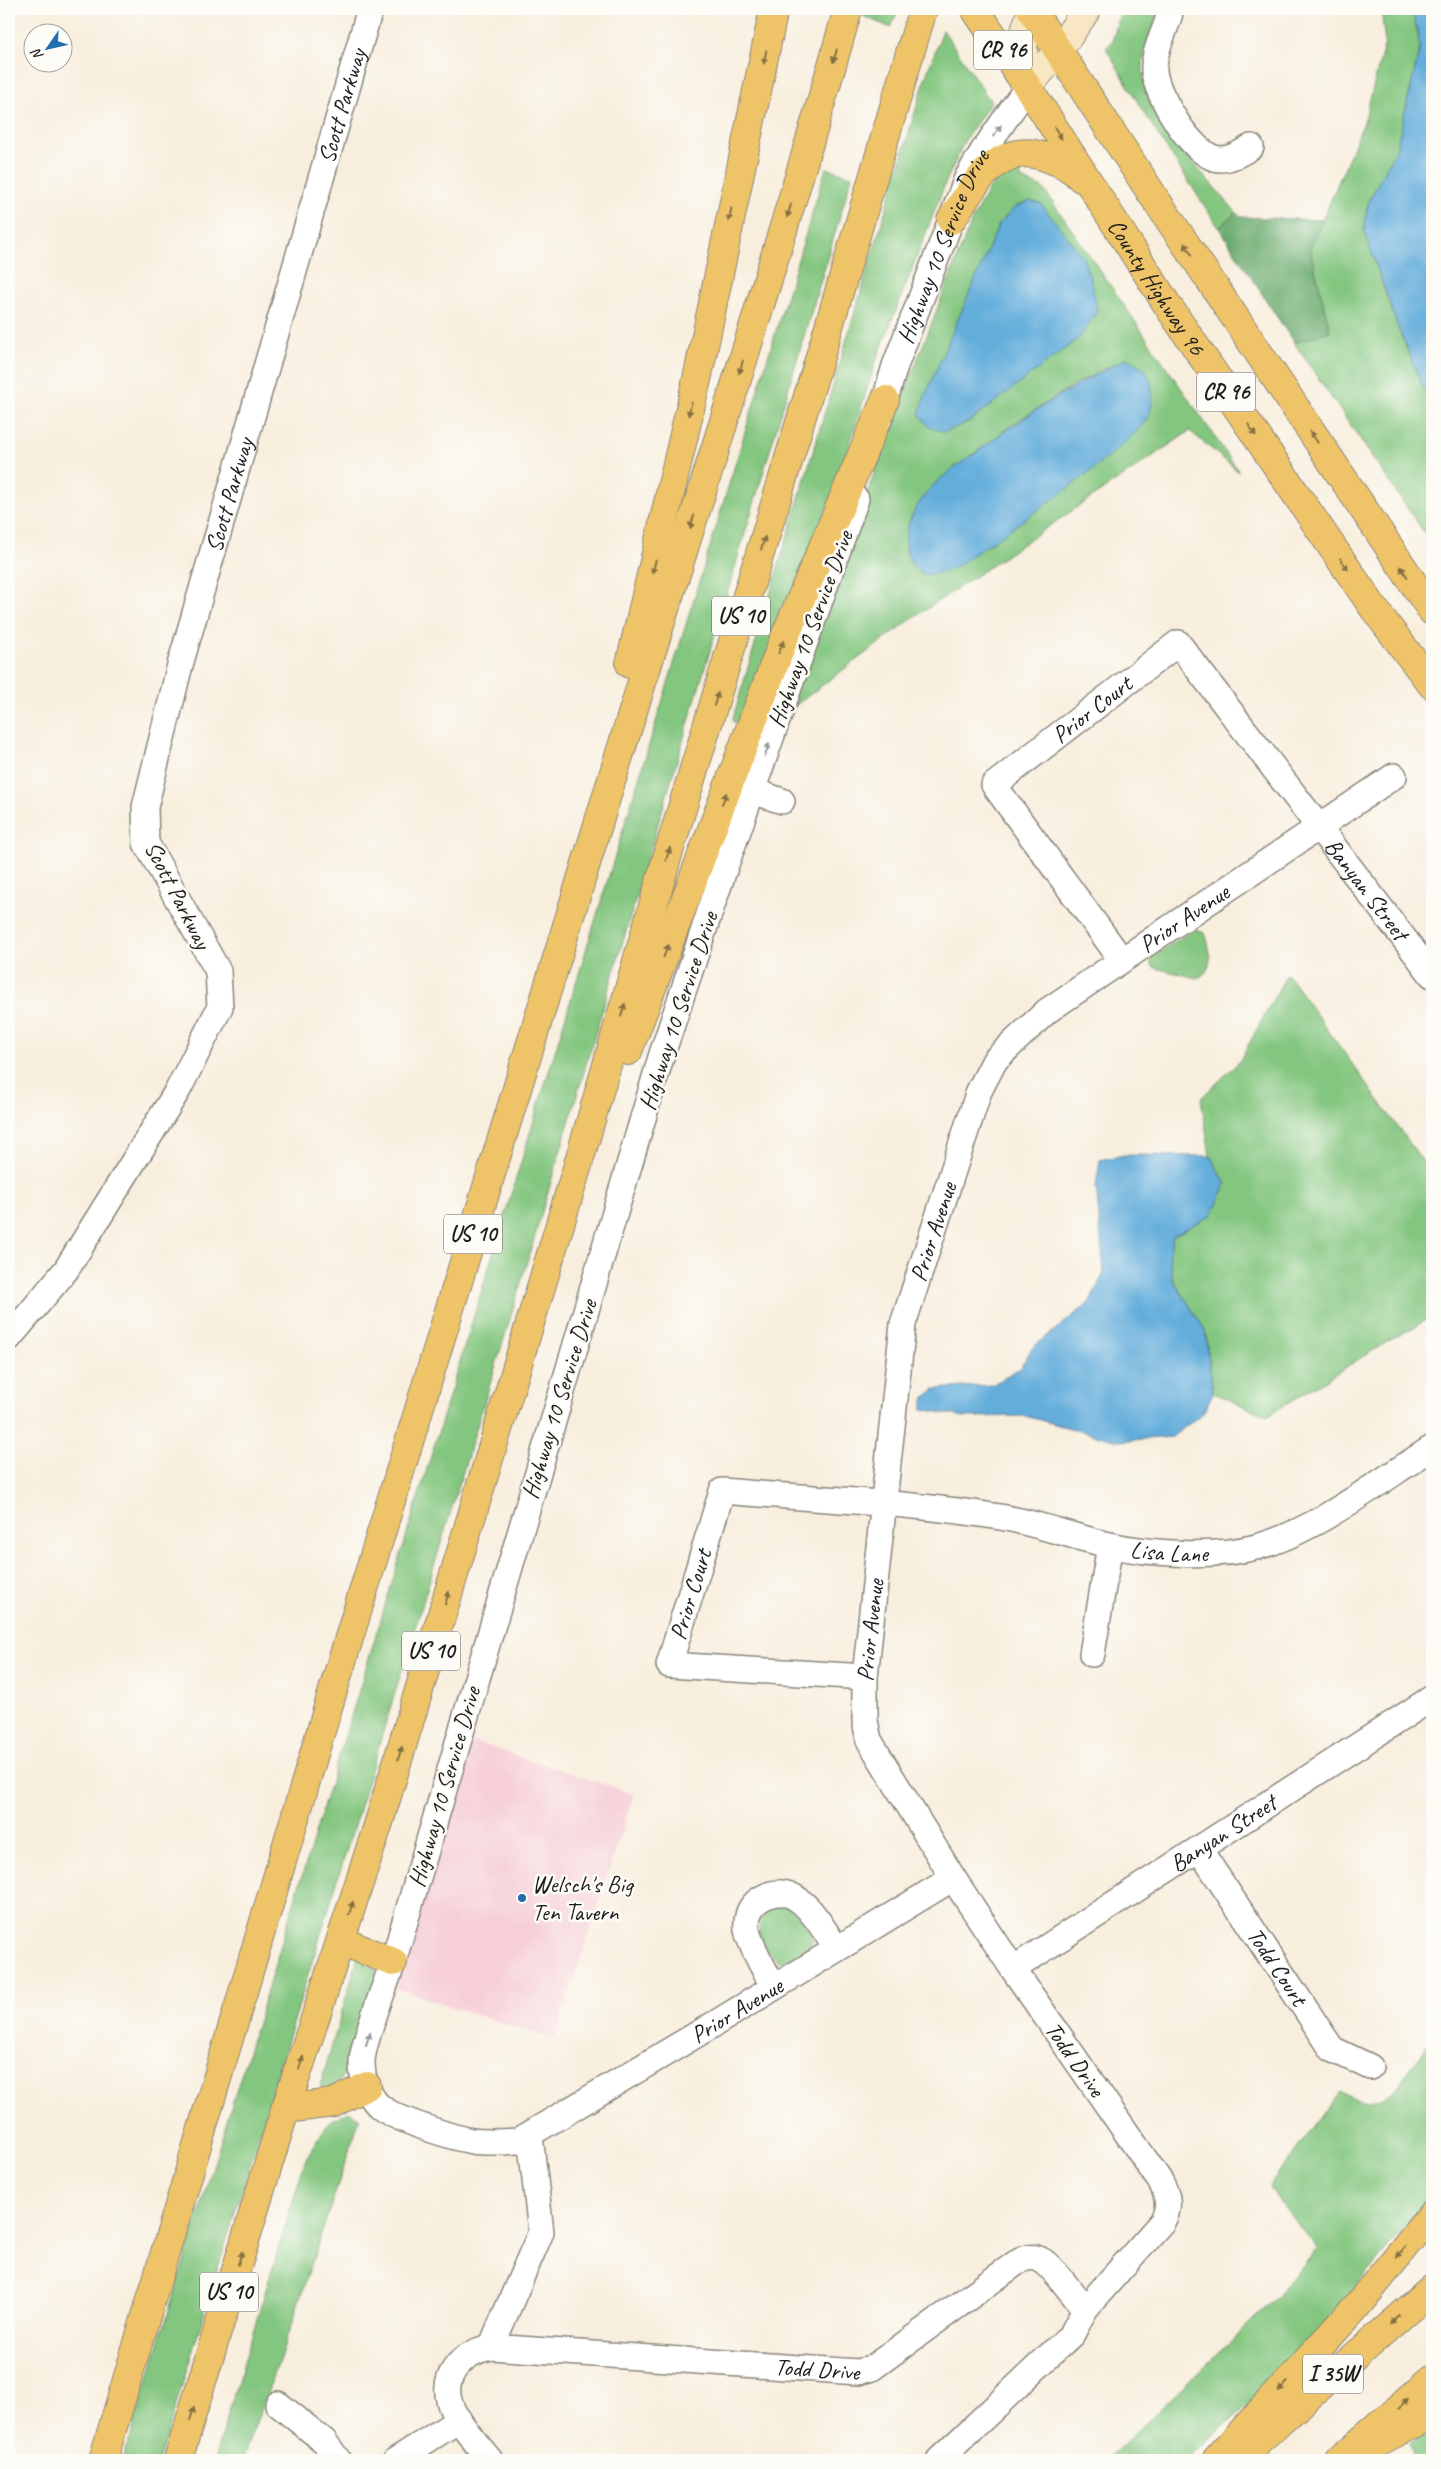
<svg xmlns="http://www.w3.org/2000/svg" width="1441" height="2469" font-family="Caveat,sans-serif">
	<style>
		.built { fill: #f6cfd7 }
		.green { fill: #83c67f; stroke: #50714e; fill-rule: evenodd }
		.forest { fill: #6aab6e; stroke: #436445 }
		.water { fill: #63addb; stroke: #40647c }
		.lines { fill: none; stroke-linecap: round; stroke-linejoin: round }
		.street-casing { stroke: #8a857c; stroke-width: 28 }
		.secondary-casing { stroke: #8a857c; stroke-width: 30 }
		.primary-casing { stroke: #8a857c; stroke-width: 30 }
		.highway-casing { stroke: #8a857c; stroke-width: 30 }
		.street { stroke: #fff; stroke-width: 25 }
		.secondary { stroke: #f9e7c3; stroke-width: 28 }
		.primary { stroke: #efc469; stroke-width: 28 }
		.highway { stroke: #efc469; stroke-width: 28 }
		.oneway { fill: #867042 }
		.oneway2 { fill: #999 }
		.poi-dot { fill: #1f6fb2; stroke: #fdfcf7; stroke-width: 2 }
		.labels { text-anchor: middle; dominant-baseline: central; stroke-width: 5; stroke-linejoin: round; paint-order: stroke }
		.shield { fill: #fdfcf7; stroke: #605f5e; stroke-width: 1 }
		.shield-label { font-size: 22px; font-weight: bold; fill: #1c1c1c }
		.street-label { font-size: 24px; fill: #1c1c1c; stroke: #fdfcf7 }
		.poi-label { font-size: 24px; fill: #1c1c1c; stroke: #fdfcf7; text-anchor: start }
	</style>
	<rect width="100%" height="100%" fill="#fdfcf7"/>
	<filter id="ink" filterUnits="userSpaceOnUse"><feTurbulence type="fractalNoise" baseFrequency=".02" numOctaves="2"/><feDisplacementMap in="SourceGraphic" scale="10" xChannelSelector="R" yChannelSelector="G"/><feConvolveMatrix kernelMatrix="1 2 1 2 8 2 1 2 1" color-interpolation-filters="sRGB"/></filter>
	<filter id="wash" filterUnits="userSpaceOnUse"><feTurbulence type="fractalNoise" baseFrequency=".0096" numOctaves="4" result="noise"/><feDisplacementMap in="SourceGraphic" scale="20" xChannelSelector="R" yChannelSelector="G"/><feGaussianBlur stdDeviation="1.12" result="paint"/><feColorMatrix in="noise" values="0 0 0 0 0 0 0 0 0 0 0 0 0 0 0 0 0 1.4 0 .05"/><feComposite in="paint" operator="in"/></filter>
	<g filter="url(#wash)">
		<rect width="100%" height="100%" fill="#f8eedd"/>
		<polygon class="built" points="469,1740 634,1794 554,2040 395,1988"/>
		<g class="green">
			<polygon points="866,9 892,9 896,15 891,28 863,16"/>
			<path d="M1121,9H1160C1151,37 1132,69 1151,97L1148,100L1192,162L1236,212L1219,228L1147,118L1106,48L1112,42Z"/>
			<polygon points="1381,9 1413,9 1420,48 1396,150 1368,202 1364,230 1397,325 1432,409 1432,544 1294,343 1330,330 1310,249 1364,122 1385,42"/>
			<polygon points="943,30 991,102 965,140 945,184 875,364 842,469 741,725 732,721 925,79"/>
			<polygon points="826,168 852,176 513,1309 159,2460 123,2460"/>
			<path d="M1021,172V179L1043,188L1239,472L1190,431L909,621L789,710L808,651L900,404L972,220L988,190L996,181L1003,176ZM1127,358L1097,466L1069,485L934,484L1012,425L1074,385Z"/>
			<path d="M1194,929L1205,933C1210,948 1216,971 1197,978L1155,968L1151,965V958Z"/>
			<polygon points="1287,974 1432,1174 1432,1317 1385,1343 1267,1416 1213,1393 1205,1330 1173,1280 1169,1255 1173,1236 1212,1215 1226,1184 1210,1156 1201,1098 1239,1062"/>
			<path d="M782,1905L795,1910L812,1933L813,1939L808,1950L785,1963C758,1955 745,1912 782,1905Z"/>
			<polygon points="358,1957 373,1967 378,1978 375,1997 341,2080 328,2089 320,2086"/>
			<path d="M1432,2039V2196L1314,2336L1269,2385L1187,2460H1107L1279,2295L1317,2248L1269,2187L1340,2091C1384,2123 1408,2070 1432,2039Z"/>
			<polygon points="349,2111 360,2118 277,2367 242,2460 214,2460 306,2158 330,2121"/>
			<polygon points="1432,2427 1432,2460 1410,2460 1413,2457 1409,2444"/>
		</g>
		<polygon class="forest" points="1236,212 1241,217 1323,220 1310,249 1330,331 1294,343 1219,228"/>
		<g class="water">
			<polygon points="1413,9 1432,9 1432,409 1397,325 1364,230 1368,202 1396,150 1420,48"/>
			<polygon points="1030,201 1041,204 1083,257 1093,287 1097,311 1080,337 969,422 945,432 929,427 919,414 925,396 999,224 1015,207"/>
			<path d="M1127,358C1132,362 1143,366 1146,371C1153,382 1154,400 1150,412C1142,443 991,542 957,566C944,571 926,581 915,568C893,542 913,506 934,485C945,473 960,464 973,455C1022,417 1072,386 1127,358Z"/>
			<polygon points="1124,1155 1210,1156 1226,1184 1212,1215 1173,1236 1169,1255 1173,1280 1205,1330 1213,1393 1203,1413 1172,1437 1118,1441 1025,1416 964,1417 922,1409 925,1397 935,1389 992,1385 1020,1368 1032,1348 1089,1303 1104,1273 1096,1186 1100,1160"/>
		</g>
	</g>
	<g filter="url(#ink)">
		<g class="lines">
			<g class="street-casing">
				<g id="street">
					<path d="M1171,9C1167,29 1153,50 1154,71C1156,95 1194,159 1220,159C1232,159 1241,153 1251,147"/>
					<path id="s1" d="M879,420L895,366L967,178L983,151L1028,86"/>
					<path id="s2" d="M856,499L724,870L662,1054L393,1962C386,1984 361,2045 362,2064C362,2079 368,2095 379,2106C394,2119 451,2137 472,2141C487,2143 502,2142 518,2141L716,2023L953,1878"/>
					<polyline points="753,791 782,801"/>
					<path id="s3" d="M1121,959L994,785L1178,643L1432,975"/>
					<path id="s4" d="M9,1338L66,1270L178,1090L220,1007L218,971L146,843L145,807L180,665L370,9"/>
					<polyline points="1092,1654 1110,1545"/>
					<path id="s5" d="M865,1677L669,1665L722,1491C815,1499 908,1502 1000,1517C1037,1523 1073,1537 1109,1545C1150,1554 1215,1558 1256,1547C1313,1533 1381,1480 1432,1448"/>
					<path id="s6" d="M1199,1849L1332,2049L1370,2067"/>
					<path id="s7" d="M1013,1969L1432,1698"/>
					<path d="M773,1987C766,1971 750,1946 747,1930C746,1918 749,1907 759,1900C796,1875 819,1923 836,1948"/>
					<polyline points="491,2347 541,2232 530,2136"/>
					<polyline points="278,2404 324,2441 338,2460"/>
					<polyline points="396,2460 459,2420"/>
					<path id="s8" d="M490,2460C478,2445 462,2428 453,2411C437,2379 460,2353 491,2347L858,2372L872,2368L1016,2263C1024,2258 1032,2255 1041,2260C1052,2265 1076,2299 1085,2309"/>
					<path id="s9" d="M939,2460L1072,2334L1085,2309L1162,2222C1171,2207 1168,2195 1160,2181L1013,1969L953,1878L869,1740L865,1721V1677L903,1324L979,1091L995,1060L1047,1011L1394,776"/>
				</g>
			</g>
			<g class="secondary-casing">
				<g id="secondary">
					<polyline points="1028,86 1059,50 1087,9"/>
					<path d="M1028,86C1023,60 1019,33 1034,9"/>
				</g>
			</g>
			<g class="primary-casing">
				<g id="primary">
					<path id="s10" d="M975,9L1031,92L1170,309L1375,610L1432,685"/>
					<polyline points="1031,9 1150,191 1432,611"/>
					<path d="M951,220C974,185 999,138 1048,158C1060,162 1073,169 1081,178"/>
				</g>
			</g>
			<g class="highway-casing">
				<g id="highway">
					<polyline points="630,664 698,375 774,9"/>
					<polyline points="628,1051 784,639 885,400"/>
					<polyline points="341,1941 393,1962"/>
					<polyline points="285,2109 333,2103 367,2086"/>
					<polyline points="1366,2447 1432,2416"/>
					<polyline points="1243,2454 1432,2289"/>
					<path d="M103,2460C264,1912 431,1367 599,821C682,550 771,281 848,9"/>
					<polyline points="178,2460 281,2123 380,1819 577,1168 669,851 816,370 923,9"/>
					<polyline points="1216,2460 1356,2307 1432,2214"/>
					<polyline points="1339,2460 1432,2379"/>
				</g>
			</g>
			<use href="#street" class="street"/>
			<use href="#secondary" class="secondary"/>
			<use href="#primary" class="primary"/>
			<use href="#highway" class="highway"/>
		</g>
		<defs><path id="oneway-solid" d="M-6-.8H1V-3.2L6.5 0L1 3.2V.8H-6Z" transform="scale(1.25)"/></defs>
		<g class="oneway">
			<use href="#oneway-solid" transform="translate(835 56) rotate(106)"/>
			<use href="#oneway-solid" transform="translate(765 57) rotate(101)"/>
			<use href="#oneway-solid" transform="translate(1058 133) rotate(58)"/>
			<use href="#oneway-solid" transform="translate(789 211) rotate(107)"/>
			<use href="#oneway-solid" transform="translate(730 215) rotate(102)"/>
			<use href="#oneway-solid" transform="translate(1188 249) rotate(-124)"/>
			<use href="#oneway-solid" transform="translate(741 367) rotate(107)"/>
			<use href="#oneway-solid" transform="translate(690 409) rotate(103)"/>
			<use href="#oneway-solid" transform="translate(1252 430) rotate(56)"/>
			<use href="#oneway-solid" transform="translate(1314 437) rotate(-124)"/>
			<use href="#oneway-solid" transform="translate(692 522) rotate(107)"/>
			<use href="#oneway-solid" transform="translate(763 543) rotate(-73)"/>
			<use href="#oneway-solid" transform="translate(1344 564) rotate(56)"/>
			<use href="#oneway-solid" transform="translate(654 567) rotate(103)"/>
			<use href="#oneway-solid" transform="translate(1404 572) rotate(-124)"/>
			<use href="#oneway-solid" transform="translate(781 647) rotate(-69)"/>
			<use href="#oneway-solid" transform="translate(716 699) rotate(-73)"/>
			<use href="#oneway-solid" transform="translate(724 799) rotate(-69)"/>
			<use href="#oneway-solid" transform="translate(668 854) rotate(-73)"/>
			<use href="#oneway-solid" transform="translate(666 951) rotate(-69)"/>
			<use href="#oneway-solid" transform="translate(623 1010) rotate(-74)"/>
			<use href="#oneway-solid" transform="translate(447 1598) rotate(-73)"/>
			<use href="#oneway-solid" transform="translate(400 1753) rotate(-73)"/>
			<use href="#oneway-solid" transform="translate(351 1908) rotate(-72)"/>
			<use href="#oneway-solid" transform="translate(301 2063) rotate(-72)"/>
			<use href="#oneway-solid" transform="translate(1401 2252) rotate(129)"/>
			<use href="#oneway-solid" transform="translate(240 2258) rotate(-73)"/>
			<use href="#oneway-solid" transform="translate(1395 2320) rotate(140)"/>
			<use href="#oneway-solid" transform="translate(1283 2387) rotate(133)"/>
			<use href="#oneway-solid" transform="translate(1403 2404) rotate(-41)"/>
			<use href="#oneway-solid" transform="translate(192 2414) rotate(-73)"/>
		</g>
		<g class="oneway2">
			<use href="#oneway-solid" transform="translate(997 131) rotate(-55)"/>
			<use href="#oneway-solid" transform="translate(767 750) rotate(-72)"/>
			<use href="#oneway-solid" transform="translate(368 2039) rotate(-72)"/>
		</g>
	</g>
	<circle class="poi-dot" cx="522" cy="1898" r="5"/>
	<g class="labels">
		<g class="shield">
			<rect x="974" y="30.5" width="58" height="39" rx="4"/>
			<rect x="1197" y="372.5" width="58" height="39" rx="4"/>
			<rect x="712" y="596.5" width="58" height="39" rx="4"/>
			<rect x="444" y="1214.5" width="58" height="39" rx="4"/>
			<rect x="402" y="1631.5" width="58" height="39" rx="4"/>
			<rect x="200" y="2272.5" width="58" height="39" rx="4"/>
			<rect x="1303" y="2354.5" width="60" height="39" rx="4"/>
		</g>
		<g class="shield-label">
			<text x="1003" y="50">CR 96</text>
			<text x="1226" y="392">CR 96</text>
			<text x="741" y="616">US 10</text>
			<text x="473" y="1234">US 10</text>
			<text x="431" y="1651">US 10</text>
			<text x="229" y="2292">US 10</text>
			<text x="1333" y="2374">I 35W</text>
		</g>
		<g class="street-label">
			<text stroke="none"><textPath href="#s4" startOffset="1341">Scott Parkway</textPath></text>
			<text stroke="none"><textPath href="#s1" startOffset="185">Highway 10 Service Drive</textPath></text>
			<text stroke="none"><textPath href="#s10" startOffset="332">County Highway 96</textPath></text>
			<text stroke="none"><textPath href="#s4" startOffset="936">Scott Parkway</textPath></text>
			<text transform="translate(810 629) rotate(-70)">Highway 10 Service Drive</text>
			<text stroke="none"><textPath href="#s3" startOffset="339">Prior Court</textPath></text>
			<text stroke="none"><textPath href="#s3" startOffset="758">Banyan Street</textPath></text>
			<text transform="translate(178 895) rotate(63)">Scott Parkway</text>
			<text stroke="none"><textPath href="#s9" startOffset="1835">Prior Avenue</textPath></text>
			<text transform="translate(678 1011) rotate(-72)">Highway 10 Service Drive</text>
			<text stroke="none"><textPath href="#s9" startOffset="1415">Prior Avenue</textPath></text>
			<text transform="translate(559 1399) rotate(-73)">Highway 10 Service Drive</text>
			<text stroke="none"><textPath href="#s5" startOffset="831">Lisa Lane</textPath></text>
			<text stroke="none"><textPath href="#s5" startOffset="270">Prior Court</textPath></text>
			<text stroke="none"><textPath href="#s9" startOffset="1010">Prior Avenue</textPath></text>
			<text transform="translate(444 1787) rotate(-74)">Highway 10 Service Drive</text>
			<text stroke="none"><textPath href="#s7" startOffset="250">Banyan Street</textPath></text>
			<text stroke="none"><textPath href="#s6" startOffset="141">Todd Court</textPath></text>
			<text stroke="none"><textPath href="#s2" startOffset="2089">Prior Avenue</textPath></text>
			<text transform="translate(1075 2059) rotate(55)">Todd Drive</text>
			<text stroke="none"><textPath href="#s8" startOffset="476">Todd Drive</textPath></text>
		</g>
		<g class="poi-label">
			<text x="532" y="1884">Welsch's Big<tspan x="532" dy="28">Ten Tavern</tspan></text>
		</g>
	</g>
	<rect width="1441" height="2469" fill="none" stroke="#fdfcf7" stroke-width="30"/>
	<g transform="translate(48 48) rotate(236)"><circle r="24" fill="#fdfcf7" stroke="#a3a29f"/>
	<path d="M0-4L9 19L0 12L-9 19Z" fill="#1f6fb2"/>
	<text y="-8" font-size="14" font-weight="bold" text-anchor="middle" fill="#1c1c1c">N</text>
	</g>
</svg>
